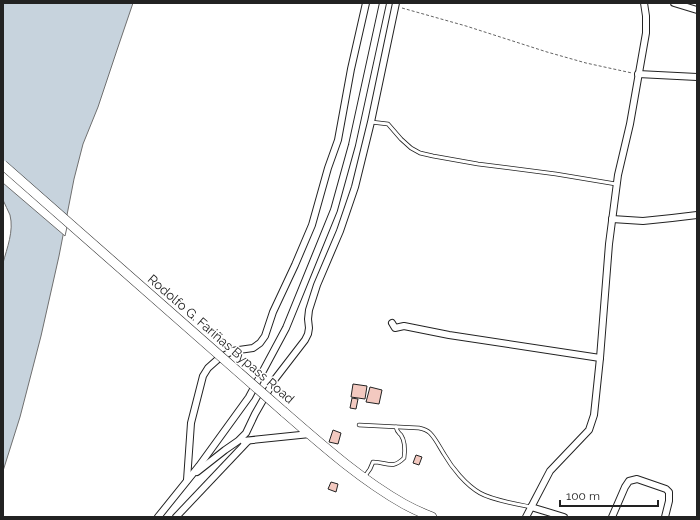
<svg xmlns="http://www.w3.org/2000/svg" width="700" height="520" font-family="Raleway,sans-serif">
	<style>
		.water { fill: #c7d3dd; stroke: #6f6f6f }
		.pier { fill: #fff; stroke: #6f6f6f }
		.building { fill: #f3c9c0; stroke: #222 }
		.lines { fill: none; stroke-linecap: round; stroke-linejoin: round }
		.lane-casing { stroke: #222; stroke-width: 4.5 }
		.street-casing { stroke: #222; stroke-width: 8 }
		.primary-casing { stroke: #222; stroke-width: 10 }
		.path { stroke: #646464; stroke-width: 1; stroke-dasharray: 3 2; stroke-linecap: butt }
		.lane { stroke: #fff; stroke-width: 3 }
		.street { stroke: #fff; stroke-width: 6 }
		.primary { stroke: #fff; stroke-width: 9 }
		.primary-bridge-casing { stroke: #222; stroke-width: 10; stroke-linecap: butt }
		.primary-bridge { stroke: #fff; stroke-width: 9 }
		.labels { text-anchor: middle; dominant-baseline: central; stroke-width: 3; stroke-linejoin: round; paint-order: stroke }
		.street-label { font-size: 13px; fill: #222; stroke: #fff }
	</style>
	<rect width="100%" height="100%" fill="#fff"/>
	<path class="water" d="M3,3H133L117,50L98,107L83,144L74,179L59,256L41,336L20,417L3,471V263C7,248 14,231 10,215C8,210 5,205 3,200Z"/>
	<polygon class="pier" points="3,161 69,218 65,236 3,183"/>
	<g class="building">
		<polygon points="353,384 367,386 365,399 351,397"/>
		<polygon points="370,387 382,390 379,404 366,402"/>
		<polygon points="352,398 358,399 356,409 350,408"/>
		<polygon points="333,430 341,433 338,444 329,442"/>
		<polygon points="416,455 422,457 419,465 413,463"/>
		<polygon points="331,482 338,484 336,492 328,489"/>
	</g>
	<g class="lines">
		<g class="lane-casing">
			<g id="lane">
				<polyline points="371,122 388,124 401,139 411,148 420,153 433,156 478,164 556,174 616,184"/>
				<path d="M359,425L419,428C424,429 427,430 430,433C436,439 440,448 444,454C452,468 466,485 480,493C492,500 516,504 531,507"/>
				<path d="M365,476L370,469L373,462C387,462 392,470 404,458C405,451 405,441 401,435C398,432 397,432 396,427"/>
			</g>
		</g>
		<g class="street-casing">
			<g id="street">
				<polyline points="674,3 697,10"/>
				<polyline points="638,74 697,77"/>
				<polyline points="612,219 643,221 672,218 697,215"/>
				<polyline points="392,323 395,328 404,326 449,335 600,358"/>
				<polyline points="243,441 310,434"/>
				<polyline points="197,472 225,450 238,441 246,433 255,414 275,379 305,340 308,334 309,328 308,319 309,310 317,285 340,231 355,187 371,122 396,3"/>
				<polyline points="187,480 191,423 203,376 208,368 217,360 232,351 253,348 260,343 265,336 273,312 295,265 312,225 328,168 338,140 351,69 366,3"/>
				<polyline points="531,507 564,517"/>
				<polyline points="158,517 199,466 249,397 286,328 334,210 352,145 383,3"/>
				<polyline points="176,517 248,441"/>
				<polyline points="526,517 550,471 589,430 594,415 600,358 609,244 618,175 630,124 646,33 646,16 644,3"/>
				<polyline points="612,517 625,487 629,481 637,479 666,489 669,492 669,501 665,517"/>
			</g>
		</g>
		<g class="primary-casing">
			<path id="primary" d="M284,412C322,445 360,479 404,504C413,509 422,513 432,517"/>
		</g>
		<polyline class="path" points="402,8 466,26 547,52 586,63 632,73"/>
		<use href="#lane" class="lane"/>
		<use href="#street" class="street"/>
		<use href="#primary" class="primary"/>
		<g class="primary-bridge-casing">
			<polyline id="primary-bridge" points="3,165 284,412"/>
		</g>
		<use href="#primary-bridge" class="primary-bridge"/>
	</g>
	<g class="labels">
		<g class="street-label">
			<text transform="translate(221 339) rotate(41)">Rodolfo G. Fariñas Bypass Road</text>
		</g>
	</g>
	<rect width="700" height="520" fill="none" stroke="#222222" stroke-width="8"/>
	<path d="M560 500v6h98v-6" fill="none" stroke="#222222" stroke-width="2"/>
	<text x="566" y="500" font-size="12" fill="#222222" stroke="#ffffff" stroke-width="3" paint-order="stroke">100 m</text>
</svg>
